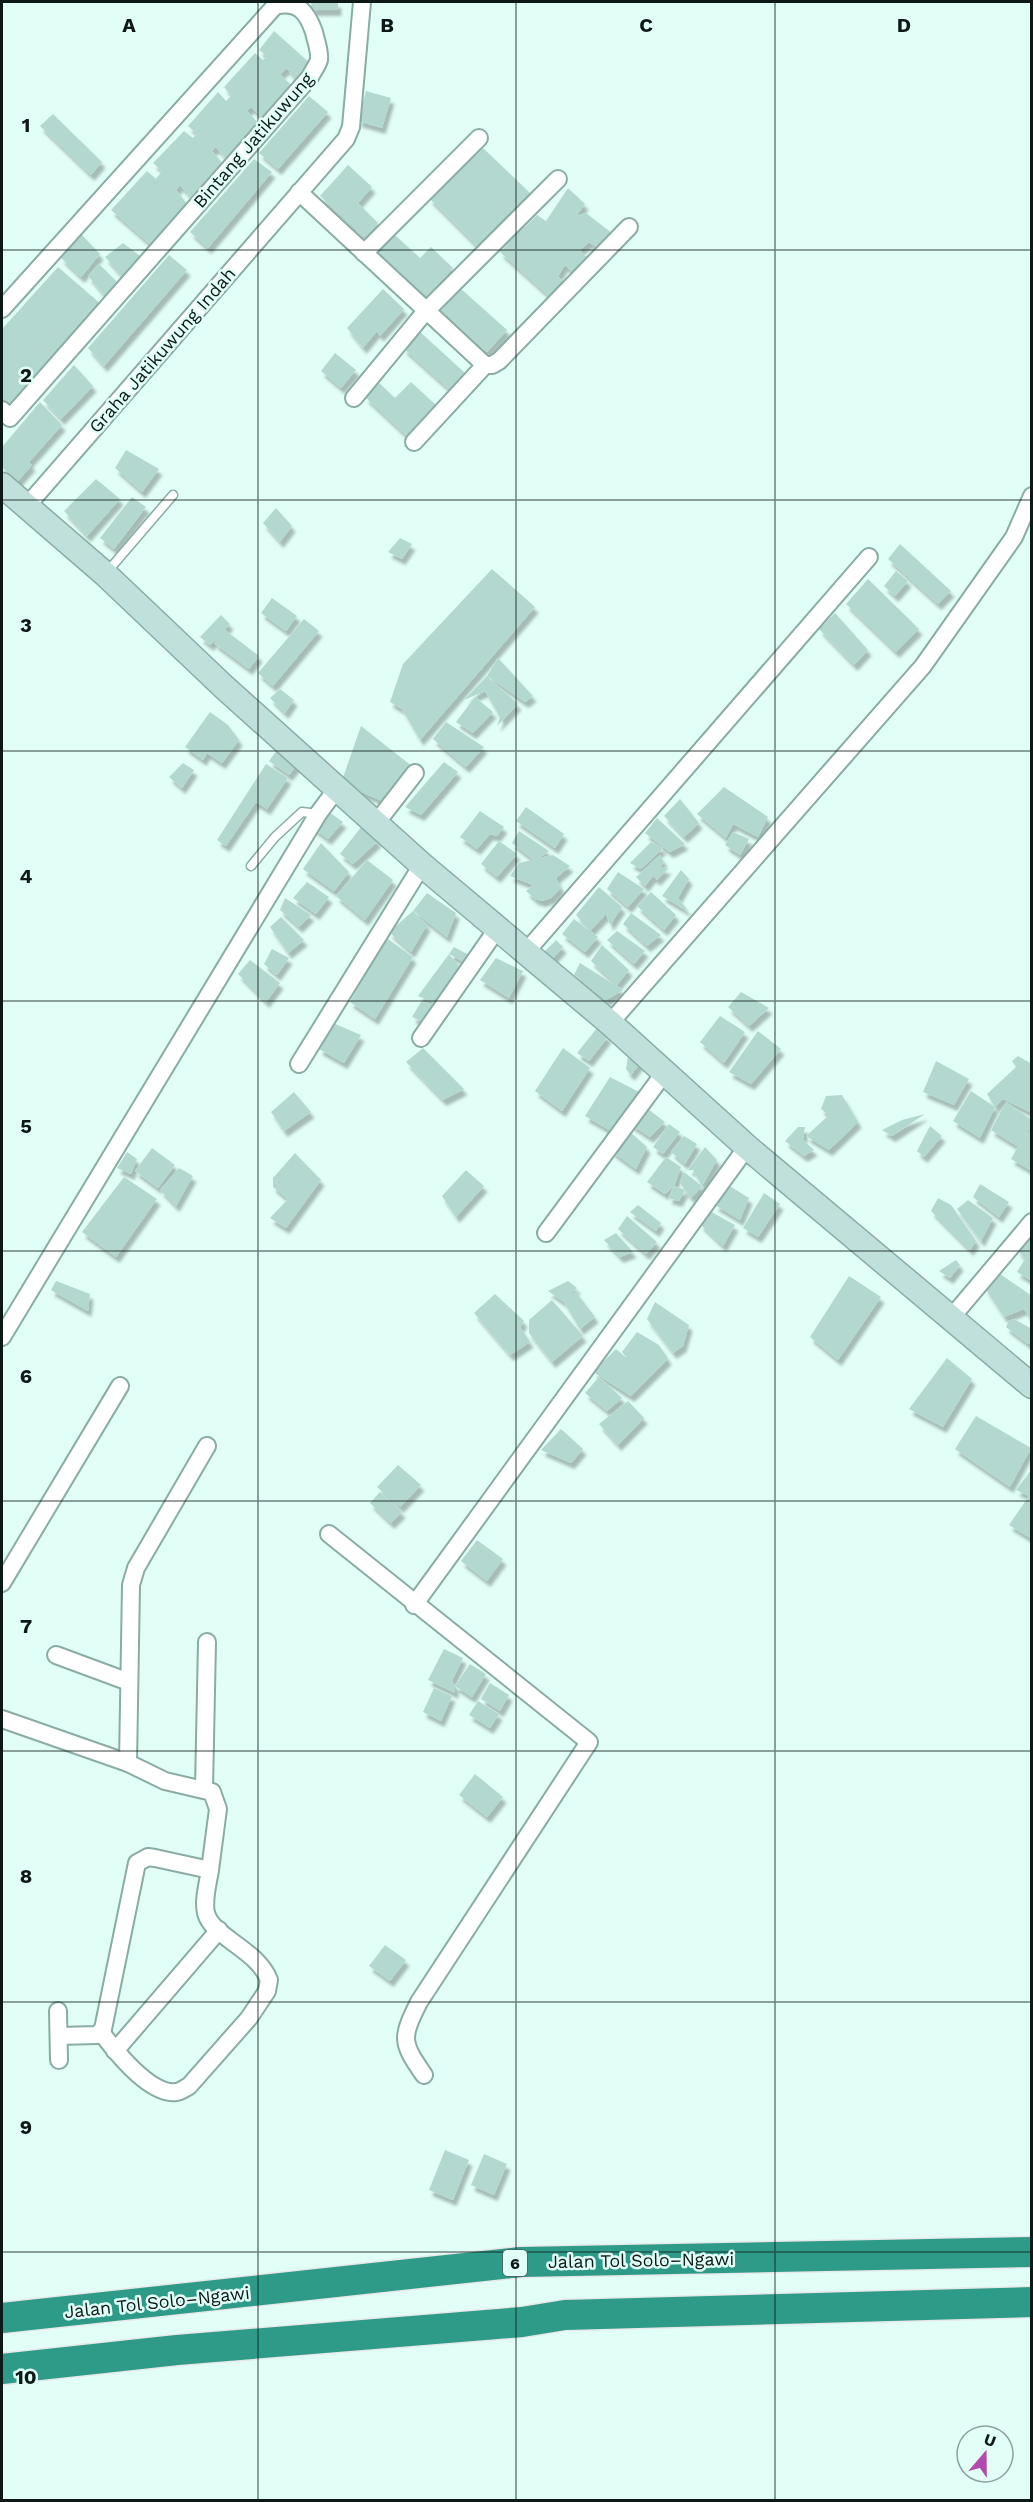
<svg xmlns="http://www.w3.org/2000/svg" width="1033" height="2502" font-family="'Work Sans',sans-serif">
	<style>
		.building { fill: #b3d8cf; filter: url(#shadow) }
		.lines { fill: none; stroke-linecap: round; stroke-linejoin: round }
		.lane-casing { stroke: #89aca4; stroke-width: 11 }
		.street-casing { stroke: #89aca4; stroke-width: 20 }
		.secondary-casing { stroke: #89aca4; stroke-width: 27 }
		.highway-casing { stroke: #e7e8e8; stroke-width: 33 }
		.lane { stroke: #fff; stroke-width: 8 }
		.street { stroke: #fff; stroke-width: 16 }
		.secondary { stroke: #c0e1db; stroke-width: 24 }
		.highway { stroke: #2d9b88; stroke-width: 30 }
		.grid { fill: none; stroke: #0c1916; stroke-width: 1.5; stroke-opacity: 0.55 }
		.labels { text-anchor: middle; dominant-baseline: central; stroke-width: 5; stroke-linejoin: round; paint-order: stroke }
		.shield { fill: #e1fff7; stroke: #4c5e5a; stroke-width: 1.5 }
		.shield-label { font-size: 16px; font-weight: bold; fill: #0c1916 }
		.street-label { font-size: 18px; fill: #0c1916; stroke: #e1fff7 }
		.grid-label { font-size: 20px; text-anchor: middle; font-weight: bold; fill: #0c1916; stroke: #e1fff7; stroke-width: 5; stroke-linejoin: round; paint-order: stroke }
	</style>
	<defs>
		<filter id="shadow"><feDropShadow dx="3.5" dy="6" stdDeviation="1.5" flood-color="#0004"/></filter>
	</defs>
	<rect width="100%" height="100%" fill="#e1fff7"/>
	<g class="building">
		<polygon points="311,2 338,2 338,10 312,10"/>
		<polygon points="274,31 312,65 298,85 287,68 280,74 294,88 264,120 251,107 247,111 260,125 228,161 216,147 212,151 225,166 193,200 180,185 176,190 188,205 150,244 111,210 147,171 156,179 162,171 153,163 184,131 193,138 197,134 188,126 218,92 226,101 231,96 224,87 255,53 263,60 267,56 259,50"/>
		<polygon points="366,91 391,98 382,128 358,121"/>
		<polygon points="309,96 328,112 278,169 259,153"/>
		<polygon points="53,114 102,162 91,175 40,126"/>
		<polygon points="483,148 530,193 477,246 429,198"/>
		<polygon points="254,159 272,172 208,248 190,232"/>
		<polygon points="348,165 372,187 358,203 378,223 365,237 320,196"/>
		<polygon points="568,188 585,204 576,216 586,213 613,234 599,249 589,242 580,250 589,260 576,276 565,265 558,276 566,286 551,298 500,252 516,235 519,226 525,227 537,215 546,221"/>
		<polygon points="81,234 100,254 81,277 61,258"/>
		<polygon points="395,235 420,258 431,247 453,268 426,297 378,252"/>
		<polygon points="123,243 144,259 124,278 105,257"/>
		<polygon points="169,255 187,270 104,366 88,348"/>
		<polygon points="99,264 119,284 106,297 88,276"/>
		<polygon points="58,267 102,305 8,407 2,401 2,329"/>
		<polygon points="460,288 507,330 487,352 440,310"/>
		<polygon points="383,289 404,309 380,336 377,331 363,348 347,328"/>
		<polygon points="419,331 465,373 450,390 403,348"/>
		<polygon points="335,353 356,370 341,388 321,371"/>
		<polygon points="74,365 93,386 61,419 43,400"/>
		<polygon points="411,382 437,406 408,437 365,397 379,383 395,398"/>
		<polygon points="40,402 62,425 29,462 32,465 17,482 2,467 2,447"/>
		<polygon points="126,450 159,469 142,492 115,468"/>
		<polygon points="96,479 120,499 87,536 64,511"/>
		<polygon points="132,497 146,507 114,549 100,538"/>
		<polygon points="276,508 292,526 280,542 263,523"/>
		<polygon points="400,538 412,544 402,559 388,552"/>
		<polygon points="900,544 951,591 938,604 888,559"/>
		<polygon points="492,569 535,607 420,740 402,709 390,702 403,664"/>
		<polygon points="896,571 908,581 895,596 884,586"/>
		<polygon points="868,579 919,629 896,652 846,604"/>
		<polygon points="272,598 297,616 286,631 261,613"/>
		<polygon points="835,613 868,650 854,665 819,629"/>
		<polygon points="221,615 230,624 210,645 200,637"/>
		<polygon points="304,619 319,631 273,686 258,673"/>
		<polygon points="225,630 259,656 249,669 214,643"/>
		<polygon points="498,658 533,696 525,702 487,676 518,704 497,726 500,717 485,691 464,700 487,676"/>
		<polygon points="280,689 294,700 285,713 270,698"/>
		<polygon points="475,697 493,712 473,733 456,722"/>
		<polygon points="210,712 228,725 239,740 222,763 207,753 203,760 185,747"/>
		<polygon points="446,722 484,747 466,767 433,739"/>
		<polygon points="361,726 413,767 389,804 341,783"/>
		<polygon points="280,746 301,760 289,775 269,761"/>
		<polygon points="444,762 458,772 421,815 405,807"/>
		<polygon points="183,763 194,770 182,788 169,777"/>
		<polygon points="266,764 288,778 267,809 256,802 226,846 217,840"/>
		<polygon points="724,787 768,817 758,837 733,824 726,838 697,814"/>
		<polygon points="680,799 699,823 684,837 664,816"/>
		<polygon points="526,807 564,834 555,848 516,821"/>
		<polygon points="326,810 343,822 328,839 313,828"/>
		<polygon points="480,811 504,827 497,836 490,834 477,849 460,837"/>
		<polygon points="657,818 685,844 670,852 645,833"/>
		<polygon points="362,826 378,841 353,864 340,854"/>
		<polygon points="519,831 549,851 535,861 512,843"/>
		<polygon points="733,832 749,839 740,855 725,845"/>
		<polygon points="499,841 517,854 497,877 481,864"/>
		<polygon points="651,842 663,848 641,869 630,863"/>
		<polygon points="321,843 349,872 334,891 303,869"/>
		<polygon points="553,855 570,866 556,878 561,888 551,898 542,901 535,899 526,891 533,885 510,876 519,863"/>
		<polygon points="660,855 664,862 660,867 668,868 657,880 653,876 645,886 636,877"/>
		<polygon points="367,860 393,880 365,920 336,896"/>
		<polygon points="681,870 689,879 678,898 689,912 662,896"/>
		<polygon points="618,872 644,889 628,907 607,889"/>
		<polygon points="307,882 329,897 316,914 293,898"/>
		<polygon points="599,887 622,907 610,925 606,914 590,931 576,915"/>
		<polygon points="651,892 676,915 664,930 637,906"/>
		<polygon points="427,893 456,913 447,937 413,911"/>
		<polygon points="285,898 311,915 299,927 280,910"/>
		<polygon points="413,911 427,925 411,952 389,932"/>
		<polygon points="631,913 661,935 647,946 623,924"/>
		<polygon points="281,917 304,940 288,953 270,927"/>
		<polygon points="574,919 598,937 585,952 562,934"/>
		<polygon points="617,931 645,951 634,964 607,940"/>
		<polygon points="385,937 413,957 375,1019 350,1002"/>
		<polygon points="556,940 563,947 548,964 541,955"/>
		<polygon points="602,945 629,970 617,985 591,961"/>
		<polygon points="454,947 471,956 466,963 449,954"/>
		<polygon points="272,949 289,958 277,975 264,964"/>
		<polygon points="449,954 459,966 437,1004 418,996"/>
		<polygon points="496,958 523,971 509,998 480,980"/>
		<polygon points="250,960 280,983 266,1002 238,974"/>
		<polygon points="580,963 623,990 606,1000 574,975"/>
		<polygon points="741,992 769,1008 749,1026 728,1007"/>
		<polygon points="421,1002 437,1004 425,1023 412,1017"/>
		<polygon points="720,1016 745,1032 724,1063 700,1042"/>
		<polygon points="333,1023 361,1035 344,1063 319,1049"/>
		<polygon points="597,1028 608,1037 589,1061 577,1053"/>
		<polygon points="758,1031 781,1049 751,1084 729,1072"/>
		<polygon points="423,1048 464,1089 443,1100 406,1062"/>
		<polygon points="563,1048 590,1068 562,1111 535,1091"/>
		<polygon points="628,1056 641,1062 631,1075 626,1069"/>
		<polygon points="1018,1056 1032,1064 1032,1113 1003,1099 995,1107 980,1138 953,1121 971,1091 995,1107 987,1094 1016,1067 1012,1061"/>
		<polygon points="936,1061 969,1079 954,1105 923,1092"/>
		<polygon points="610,1077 641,1093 613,1132 585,1116"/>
		<polygon points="294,1092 311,1112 284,1131 271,1112"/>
		<polygon points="842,1095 858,1122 829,1150 806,1136 829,1115 821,1109 826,1096"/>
		<polygon points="1006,1102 1032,1120 1032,1126 1017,1146 991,1130"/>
		<polygon points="644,1106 665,1122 650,1137 630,1124"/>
		<polygon points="925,1114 892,1136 882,1130 902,1120"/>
		<polygon points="669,1124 680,1132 663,1154 653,1147"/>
		<polygon points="930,1126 942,1136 924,1157 917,1151"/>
		<polygon points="798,1127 805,1127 803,1140 814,1150 804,1156 785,1141"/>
		<polygon points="628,1130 647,1147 636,1169 611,1151"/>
		<polygon points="1032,1130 1032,1171 1011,1159 1022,1139"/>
		<polygon points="684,1136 697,1144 685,1164 671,1152"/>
		<polygon points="705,1147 717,1160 702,1186 691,1198 685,1190 679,1201 668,1198 674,1186 665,1194 647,1182 666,1157 681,1167 674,1186 685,1190 680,1183 684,1172 702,1186 693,1170 688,1170"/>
		<polygon points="152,1148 175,1165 158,1188 135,1171"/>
		<polygon points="127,1152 137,1159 131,1174 117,1168"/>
		<polygon points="295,1153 321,1180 286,1228 270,1218 288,1199 273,1187 273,1178"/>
		<polygon points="179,1168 193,1176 176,1206 160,1190"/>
		<polygon points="466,1170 484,1186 456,1217 442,1196"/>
		<polygon points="124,1177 157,1199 116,1257 82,1232"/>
		<polygon points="980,1184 1009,1202 999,1217 973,1197"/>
		<polygon points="728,1185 749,1198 740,1220 715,1205"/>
		<polygon points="764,1193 780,1204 758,1237 743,1228"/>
		<polygon points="938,1198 951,1205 976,1241 970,1250 931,1211"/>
		<polygon points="968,1200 993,1218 981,1241 957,1209"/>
		<polygon points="638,1205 661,1223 656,1231 630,1212"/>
		<polygon points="708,1210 735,1225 723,1246 700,1224"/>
		<polygon points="627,1216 657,1242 646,1254 618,1229"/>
		<polygon points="616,1233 633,1252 620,1257 604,1240"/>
		<polygon points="1032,1238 1032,1281 1017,1272 1025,1259 1017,1249"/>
		<polygon points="956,1260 960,1265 950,1278 939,1271"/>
		<polygon points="993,1269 1032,1296 1032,1321 1024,1309 1004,1317 985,1288"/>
		<polygon points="849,1276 881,1297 838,1360 810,1337"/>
		<polygon points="56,1281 90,1294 88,1311 51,1290"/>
		<polygon points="568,1281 577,1288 564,1302 576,1292 595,1317 580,1329 564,1302 548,1291"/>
		<polygon points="495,1294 524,1321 520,1327 530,1342 510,1355 474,1313"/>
		<polygon points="552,1300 583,1336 552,1362 529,1333 529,1320"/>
		<polygon points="655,1302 689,1325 683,1346 673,1353 647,1319"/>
		<polygon points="1014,1319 1032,1329 1032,1341 1028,1344 1006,1327 1009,1321"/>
		<polygon points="637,1332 659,1345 668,1359 631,1396 593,1372 616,1349 628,1359 622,1352"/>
		<polygon points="947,1358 972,1379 943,1427 909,1409"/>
		<polygon points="599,1377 622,1398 607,1411 585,1393"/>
		<polygon points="628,1401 644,1418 618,1445 599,1424"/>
		<polygon points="976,1416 1031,1448 1010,1487 955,1449"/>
		<polygon points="561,1429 583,1449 571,1463 541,1450"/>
		<polygon points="398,1465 421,1485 400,1507 377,1487"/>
		<polygon points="1032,1469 1032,1539 1009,1525 1029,1496 1016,1490"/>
		<polygon points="380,1492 402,1512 391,1523 370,1503"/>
		<polygon points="477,1540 503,1559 487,1581 461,1561"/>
		<polygon points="444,1649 463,1658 452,1681 455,1686 470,1664 486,1674 472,1697 455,1686 455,1693 428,1680"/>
		<polygon points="490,1683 509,1695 500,1711 481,1699"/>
		<polygon points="434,1688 452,1696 441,1721 423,1712"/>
		<polygon points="478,1701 499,1714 490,1728 469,1715"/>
		<polygon points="475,1774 503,1797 487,1817 459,1795"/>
		<polygon points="385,1945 406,1960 390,1981 369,1966"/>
		<polygon points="445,2150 469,2160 453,2200 429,2190"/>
		<polygon points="484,2154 507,2164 494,2195 471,2185"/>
	</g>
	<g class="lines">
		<g class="lane-casing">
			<g id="lane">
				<polyline points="107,572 173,495"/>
				<polyline points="251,866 275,837 302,812 318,814"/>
			</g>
		</g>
		<g class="street-casing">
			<g id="street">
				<polyline points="299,192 485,365 492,365 499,361 629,227"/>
				<polyline points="364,253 479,138"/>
				<path d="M2,309L275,6C298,0 307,12 314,32C316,42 320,50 319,60C317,66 313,71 310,77L10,418L2,410"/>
				<polyline points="354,398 425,312 558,179"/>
				<polyline points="414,442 485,365"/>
				<polyline points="25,508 346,139 351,127 362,2"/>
				<polyline points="377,822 415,773"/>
				<polyline points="525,953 869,557"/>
				<polyline points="610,1023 923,666 1014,537 1032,496"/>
				<polyline points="421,1038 497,929"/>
				<polyline points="299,1064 422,865"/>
				<polyline points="546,1233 665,1072"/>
				<polyline points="951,1318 1032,1222"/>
				<polyline points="2,1337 318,814 338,787"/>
				<path d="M329,1534L589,1742L419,2002C401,2038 401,2042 424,2075"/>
				<polyline points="2,1583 120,1386"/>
				<polyline points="414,1605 747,1147"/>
				<polyline points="56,1655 129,1682"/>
				<polyline points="2,1719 128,1763 165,1781 212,1792 218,1809 210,1870 155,1858 148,1857 137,1863 103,2029 97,2035 59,2036"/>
				<polyline points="128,1763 131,1585 136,1568 207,1446"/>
				<polyline points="204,1789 207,1642"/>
				<polyline points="58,2011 59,2060"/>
				<path d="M101,2032C115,2051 150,2095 176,2092C180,2092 185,2088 189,2086L249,2018L267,1991L269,1980C257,1949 212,1937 206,1913C203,1900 208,1883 210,1870"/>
				<polyline points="115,2051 219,1930"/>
			</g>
		</g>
		<g class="secondary-casing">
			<polyline id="secondary" points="2,485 105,574 224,687 422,865 610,1023 747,1147 1032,1386"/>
		</g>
		<g class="highway-casing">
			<g id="highway">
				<polyline points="2,2318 521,2262 1032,2252"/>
				<polyline points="2,2369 177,2350 522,2322 565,2315 1032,2302"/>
			</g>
		</g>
		<use href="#lane" class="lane"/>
		<use href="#street" class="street"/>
		<use href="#secondary" class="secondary"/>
		<use href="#highway" class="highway"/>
	</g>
	<path class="grid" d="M258,2V2500M516,2V2500M775,2V2500M2,250H1032M2,500H1032M2,751H1032M2,1001H1032M2,1251H1032M2,1501H1032M2,1751H1032M2,2002H1032M2,2252H1032"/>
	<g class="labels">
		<rect class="shield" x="503" y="2250" width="24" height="26" rx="4.5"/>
		<g class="shield-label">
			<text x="515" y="2263">6</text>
		</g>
		<g class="street-label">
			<text transform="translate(253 140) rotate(-49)">Bintang Jatikuwung</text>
			<text transform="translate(162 350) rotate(-49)">Graha Jatikuwung Indah</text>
			<text transform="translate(641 2260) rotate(-1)">Jalan Tol Solo–Ngawi</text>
			<text transform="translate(157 2302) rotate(-6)">Jalan Tol Solo–Ngawi</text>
		</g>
	</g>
	<g class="grid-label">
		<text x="129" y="32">A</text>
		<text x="387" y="32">B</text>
		<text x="646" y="32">C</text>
		<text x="904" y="32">D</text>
		<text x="26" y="132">1</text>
		<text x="26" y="382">2</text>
		<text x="26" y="632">3</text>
		<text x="26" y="883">4</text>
		<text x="26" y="1133">5</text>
		<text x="26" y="1383">6</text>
		<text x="26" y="1633">7</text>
		<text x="26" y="1883">8</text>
		<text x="26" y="2134">9</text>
		<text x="26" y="2384">10</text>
	</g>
	<rect width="1033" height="2502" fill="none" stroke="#0c1916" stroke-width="6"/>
	<g transform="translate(985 2454) rotate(20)"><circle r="28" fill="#e1fff7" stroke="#8ca39d" stroke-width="1.5"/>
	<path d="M0-4.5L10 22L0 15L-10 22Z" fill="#b24baf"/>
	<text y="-9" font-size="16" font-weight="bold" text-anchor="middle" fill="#0c1916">U</text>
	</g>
</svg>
